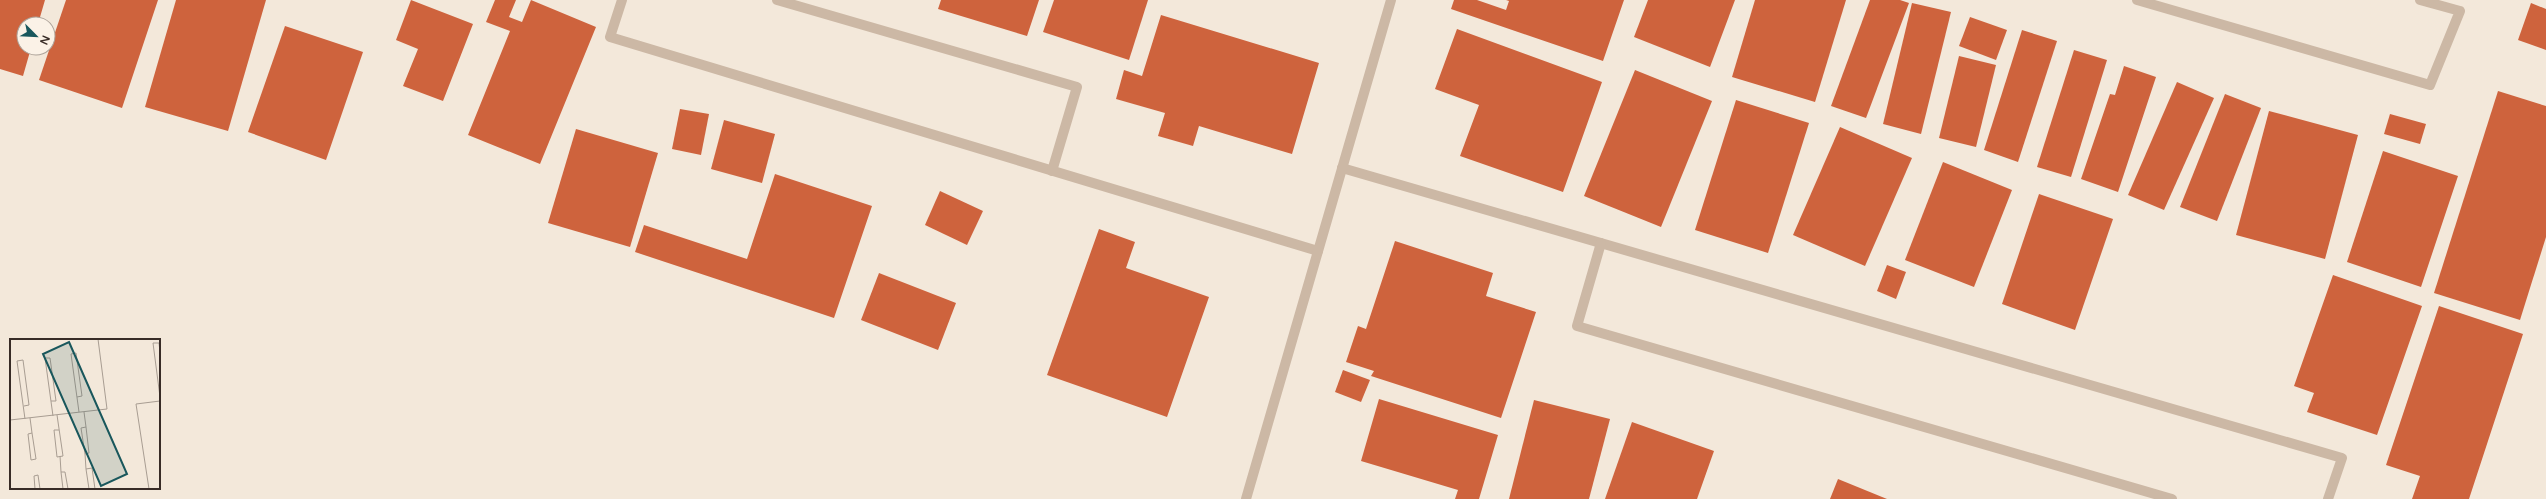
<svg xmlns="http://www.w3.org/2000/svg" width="2546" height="499" font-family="'Varela Round',sans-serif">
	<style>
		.building { fill: #ce633d }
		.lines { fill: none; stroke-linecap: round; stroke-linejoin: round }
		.street { stroke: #ccb8a5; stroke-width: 10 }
		.inset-road { fill: none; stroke: #a89d92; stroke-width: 1 }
		.view { fill: #19575c; fill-opacity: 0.15; stroke: #19575c; stroke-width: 2 }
		.inset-edge { fill: none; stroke: #382c27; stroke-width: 2 }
	</style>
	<rect width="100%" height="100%" fill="#f3e8da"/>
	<g class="building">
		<polygon points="0,0 45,0 38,24 24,24 24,48 31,48 23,76 0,69"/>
		<polygon points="66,0 158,0 122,108 39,80"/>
		<polygon points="176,0 266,0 228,131 145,107"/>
		<polygon points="411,0 473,24 443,101 403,86 418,49 396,40"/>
		<polygon points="495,0 516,0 509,17 522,22 531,0 596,27 540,164 468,135 510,31 486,22"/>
		<polygon points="941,0 1039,0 1027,36 938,9"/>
		<polygon points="1054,0 1148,0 1129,60 1043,32"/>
		<polygon points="1454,0 1477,0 1506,10 1509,1 1506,0 1624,0 1603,61 1451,9"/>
		<polygon points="1648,0 1735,0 1710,67 1634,37"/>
		<polygon points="1755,0 1846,0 1815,102 1732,77"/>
		<polygon points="1870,0 1900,0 1909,3 1866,118 1831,106"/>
		<polygon points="1912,3 1951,12 1921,134 1883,124"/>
		<polygon points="2531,3 2546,9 2546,50 2518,40"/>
		<polygon points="1161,15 1319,63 1292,154 1199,126 1193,146 1158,136 1165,113 1116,99 1124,70 1142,76"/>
		<polygon points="1970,17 2007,30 1996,60 1959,46"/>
		<polygon points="285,26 363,52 326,160 248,132"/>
		<polygon points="1457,29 1602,82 1563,192 1460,156 1479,105 1435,89"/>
		<polygon points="2022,30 2057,41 2018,162 1984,150"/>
		<polygon points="2074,50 2107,60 2071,177 2037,167"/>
		<polygon points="1959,56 1996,65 1976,147 1939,138"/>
		<polygon points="2124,66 2156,77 2118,192 2081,179 2110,94 2115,95"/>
		<polygon points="1635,70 1712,101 1661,227 1584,196"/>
		<polygon points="2177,82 2214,98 2164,210 2128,195"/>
		<polygon points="2498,91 2546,106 2546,237 2520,320 2434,293"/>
		<polygon points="2225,94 2261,108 2217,221 2180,207"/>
		<polygon points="1736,100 1809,123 1768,253 1695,230"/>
		<polygon points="680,109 709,114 701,155 672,149"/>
		<polygon points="2269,111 2358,135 2325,259 2236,235"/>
		<polygon points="2390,114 2426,124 2420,144 2384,134"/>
		<polygon points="724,120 775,134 762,183 711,169"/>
		<polygon points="1840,127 1912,158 1865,266 1793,235"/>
		<polygon points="576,129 658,153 630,247 548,223"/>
		<polygon points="2383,151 2458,176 2421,287 2347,262"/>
		<polygon points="1943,162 2012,190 1974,287 1905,260"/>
		<polygon points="775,174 872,206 834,318 635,252 644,225 747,259"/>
		<polygon points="940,191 983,211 967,245 925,225"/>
		<polygon points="2039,194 2113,219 2075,330 2002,304"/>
		<polygon points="1099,229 1135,242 1126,268 1209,297 1167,417 1047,375"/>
		<polygon points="1395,241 1493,273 1486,296 1536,312 1501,418 1371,376 1374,371 1346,362 1358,326 1366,329"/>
		<polygon points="1887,265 1906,272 1896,299 1877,291"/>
		<polygon points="879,273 956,303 938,350 861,320"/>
		<polygon points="2333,275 2422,306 2377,435 2307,412 2314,393 2294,386"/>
		<polygon points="2439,306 2523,334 2469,499 2412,499 2420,476 2386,465"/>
		<polygon points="1343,370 1370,380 1361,402 1335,392"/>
		<polygon points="1379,399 1498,435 1479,499 1455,499 1458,490 1361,461"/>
		<polygon points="1534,400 1610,419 1589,499 1509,499"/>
		<polygon points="1632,422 1714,451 1697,499 1605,499"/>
		<polygon points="1838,479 1887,499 1830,499"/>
	</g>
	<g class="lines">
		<g class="street">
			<polyline points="622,0 610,37 1318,251"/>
			<polyline points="777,0 1077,87 1052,171"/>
			<polyline points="2137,0 2430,85 2460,11 2420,0"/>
			<polyline points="1342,168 2342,458 2328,499"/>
			<polyline points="1601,243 1577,326 2172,499"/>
			<polyline points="1246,499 1391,0"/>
		</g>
	</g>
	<g transform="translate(10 339)">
		<rect width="150" height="150" fill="#f3e8da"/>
		<path class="inset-road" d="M150,13L149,4H143L150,58M67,58L72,57L66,14L61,15L69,73M41,62H46L40,19H35L43,77M14,67L19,66L13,21L7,22L15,80M74,73L76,88L79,114L75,115L71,89L76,88M47,76L53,117L47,118L44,91H49M20,79L22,94L26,120L21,121L18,95L22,94M0,81L97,70L88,0M75,115L76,130M50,117L51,133M25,150L24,137L28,136L30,150M53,150L51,133H55L58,150M79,150L76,130L82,129L85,150M139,150L126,65L150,62"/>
		<path class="view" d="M59,3L117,135L91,147L33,15Z"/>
		<rect width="150" height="150" class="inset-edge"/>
	</g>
	<g transform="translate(36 36) rotate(114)"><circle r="19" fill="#fbf2e7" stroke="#ada39a"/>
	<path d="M0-3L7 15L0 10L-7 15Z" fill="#19575c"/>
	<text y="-6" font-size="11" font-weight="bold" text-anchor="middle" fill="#382c27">N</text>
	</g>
</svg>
